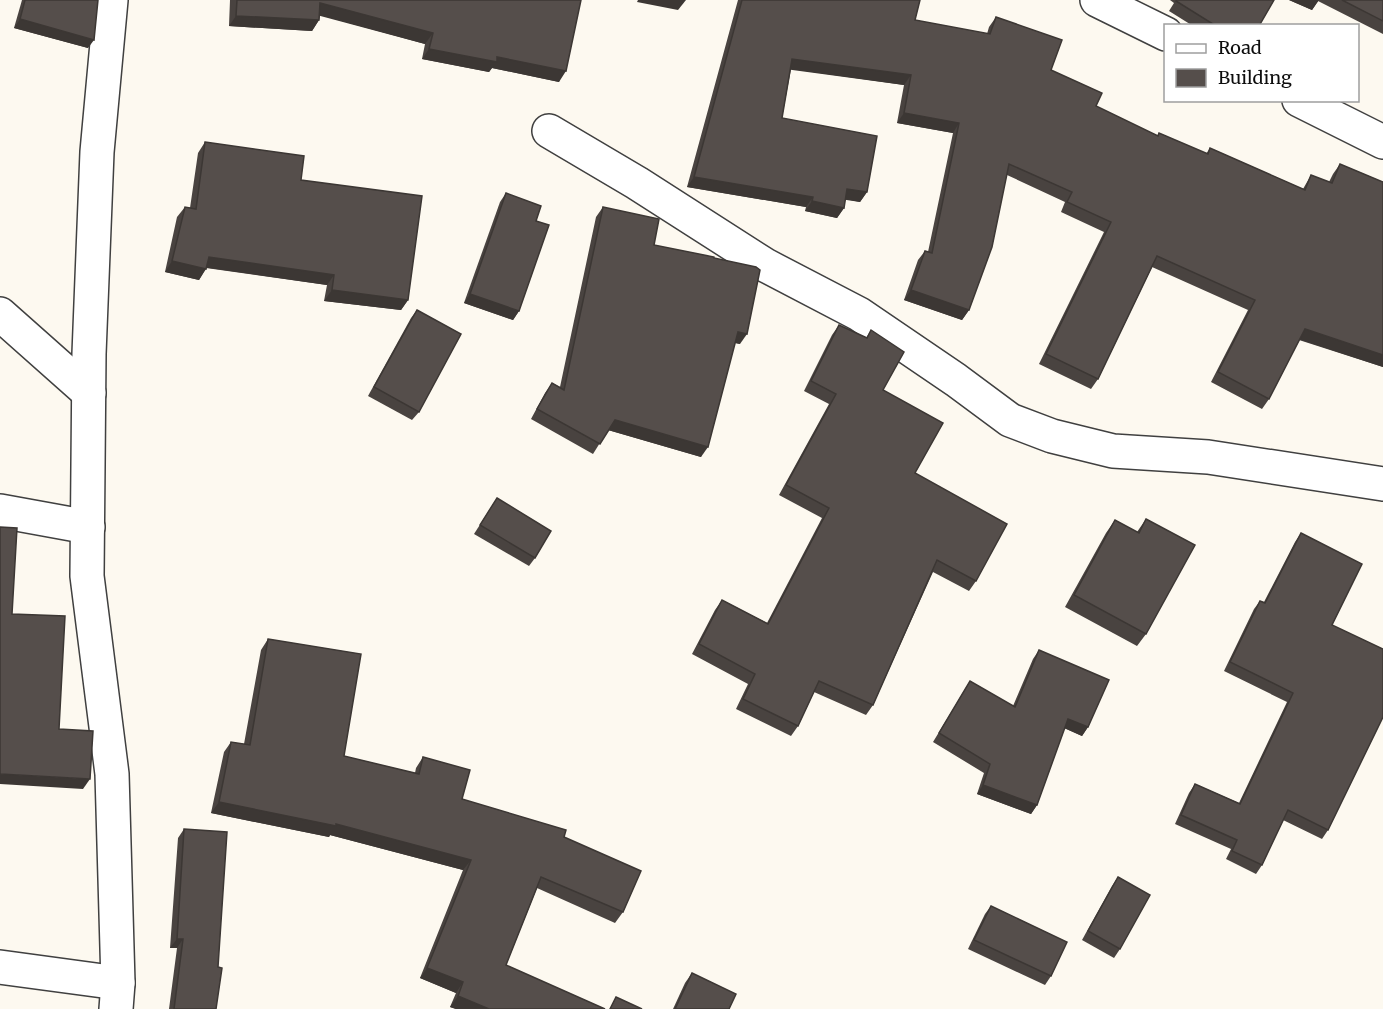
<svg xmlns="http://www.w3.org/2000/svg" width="1383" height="1009" font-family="Merriweather,serif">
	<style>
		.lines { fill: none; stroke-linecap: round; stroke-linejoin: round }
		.street-casing { stroke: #404040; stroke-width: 36 }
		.street { stroke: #fff; stroke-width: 33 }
		.wall { fill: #494340 }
		.shaded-wall { fill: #3c3734 }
		.building { fill: #554e4b; stroke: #3c3734; stroke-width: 1.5 }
	</style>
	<rect width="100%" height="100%" fill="#fdf9f0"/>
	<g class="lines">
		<g class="street-casing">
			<g id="street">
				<polyline points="111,0 97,152 89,354 87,576 112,774 118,983 116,1009"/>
				<polyline points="1097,0 1166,34"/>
				<polyline points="1299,100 1383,142"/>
				<polyline points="549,131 637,183 765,265 859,314 956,380 1010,420 1052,436 1113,451 1208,457 1383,484"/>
				<polyline points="0,314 89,393"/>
				<polyline points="0,511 88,527"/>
				<polyline points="0,967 118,983"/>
			</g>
		</g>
		<use href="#street" class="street"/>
	</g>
	<g class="wall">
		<polygon points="22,0 98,0 88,48 14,28"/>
		<polygon points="230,0 581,0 559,82 492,68 489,72 422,59 425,44 320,15 319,20 312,31 229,26"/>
		<polygon points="738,0 920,0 915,20 987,34 989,27 996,17 1051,70 1096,106 1157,136 1159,133 1206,154 1210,148 1303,189 1311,175 1329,182 1333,174 1340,164 1383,182 1383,367 1299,340 1269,399 1262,409 1211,382 1248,310 1152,267 1098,379 1091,389 1039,364 1104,232 1061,212 1065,202 1007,175 969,310 962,320 904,300 918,260 925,251 928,252 953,133 897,123 904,85 791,69 782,118 867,192 860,202 845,199 844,208 837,218 805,211 806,207 687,187"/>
		<polygon points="1170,0 1274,0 1259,26 1193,26 1169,11 1174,3"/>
		<polygon points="1289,0 1383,0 1383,34 1318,1 1312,10"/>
		<polygon points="205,142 301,180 408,300 401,310 324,301 327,285 206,268 199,280 165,272 177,217 185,207 190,208 198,153"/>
		<polygon points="506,193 519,311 513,320 464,303 500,202"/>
		<polygon points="603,207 654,245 714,258 740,344 735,343 701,457 608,430 593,454 531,419 545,393 552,383 560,387 596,217"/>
		<polygon points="417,310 419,412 412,420 368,396 411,318"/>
		<polygon points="839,325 866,338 871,330 883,390 915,473 976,581 969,591 933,572 873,705 866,715 814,692 798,726 791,736 736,709 748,684 692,654 715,610 722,600 767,623 822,518 779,495 829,404 804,391 832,335"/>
		<polygon points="497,498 535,558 529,566 474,534"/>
		<polygon points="1146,519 1146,634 1137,646 1065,607 1106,533 1115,520 1137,532"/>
		<polygon points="1301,533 1332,625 1328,830 1322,839 1283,820 1262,865 1256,874 1226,859 1231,849 1175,824 1189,793 1195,784 1239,803 1287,702 1224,671 1254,609 1260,601 1264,602 1295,542"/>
		<polygon points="268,639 344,756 415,773 416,768 423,757 462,799 564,837 623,912 615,923 537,888 506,965 605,1009 456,1009 450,1007 456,993 420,978 463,870 330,835 329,837 211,813 224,752 231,742 244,744 261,650"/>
		<polygon points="1039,650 1088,727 1082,736 1064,728 1037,805 1031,814 977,794 984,773 933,742 970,681 1013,706 1033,659"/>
		<polygon points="184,829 218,967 216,1009 169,1009 177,948 170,948 178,838"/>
		<polygon points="1118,877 1120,949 1114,958 1082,940 1112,886"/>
		<polygon points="991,906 1051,976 1045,985 968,949 985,914"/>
		<polygon points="692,973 729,1009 673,1009 685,983"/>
	</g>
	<g class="shaded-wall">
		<polygon points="638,0 686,0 678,10 637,2"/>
		<polygon points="1289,0 1319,0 1312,10"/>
		<polygon points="320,3 433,33 425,44 313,14"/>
		<polygon points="236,16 319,20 312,31 229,26"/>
		<polygon points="20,19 94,40 88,48 14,28"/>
		<polygon points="429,49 497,57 566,71 559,82 492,68 489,72 422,59"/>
		<polygon points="792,59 911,75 904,85 785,69"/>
		<polygon points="904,113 959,123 953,133 897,123"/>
		<polygon points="694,177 813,197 806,207 687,187"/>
		<polygon points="847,189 867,192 860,202 840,199"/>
		<polygon points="812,201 844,208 837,218 805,211"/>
		<polygon points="209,257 334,275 327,285 202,267"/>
		<polygon points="172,261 206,269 199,280 165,272"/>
		<polygon points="332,290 408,300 401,310 324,301"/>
		<polygon points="911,290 969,310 962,320 904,300"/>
		<polygon points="470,294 519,311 513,320 464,303"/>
		<polygon points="1305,329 1383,355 1383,367 1298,339"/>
		<polygon points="738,332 747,334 740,344 731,342"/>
		<polygon points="615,420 708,447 701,457 608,430"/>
		<polygon points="1068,719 1088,727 1082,736 1062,727"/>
		<polygon points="0,774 90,779 83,789 0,784"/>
		<polygon points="983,785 1037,805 1031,814 977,794"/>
		<polygon points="219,802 336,824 471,860 463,870 330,835 329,837 211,813"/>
		<polygon points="177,939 183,939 177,948 170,948"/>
		<polygon points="427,968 463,982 456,993 420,978"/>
		<polygon points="458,996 489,1009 456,1009 450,1007"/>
	</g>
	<g class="building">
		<polygon points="25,0 98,0 94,40 20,19"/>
		<polygon points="237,0 581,0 566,71 497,57 497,62 429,49 433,33 320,3 319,20 236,16"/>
		<polygon points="742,0 920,0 915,20 990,34 996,17 1062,40 1051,70 1102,93 1096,106 1158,136 1159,133 1208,154 1210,148 1305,190 1311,175 1332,183 1340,164 1383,182 1383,355 1305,329 1269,399 1218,372 1255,300 1157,256 1098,379 1046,354 1111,222 1067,202 1072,192 1009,164 992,247 969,310 911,290 925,251 932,253 959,123 904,113 911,75 792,59 782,118 877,136 867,192 847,189 844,208 812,201 813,197 694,177"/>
		<polygon points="1177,0 1274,0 1259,26 1216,26 1176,1"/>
		<polygon points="1342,0 1383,0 1383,21"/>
		<polygon points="205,142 304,156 301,180 422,196 408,300 332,290 334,275 209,257 206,269 172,261 185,207 196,209"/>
		<polygon points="506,193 541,206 536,221 549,225 519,311 470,294"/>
		<polygon points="603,207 659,219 654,245 714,257 714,258 756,267 760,270 747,334 738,332 708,447 615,420 600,444 537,409 552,383 564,390"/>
		<polygon points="417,310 461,334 419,412 374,387"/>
		<polygon points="839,325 867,338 871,330 904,352 883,390 943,423 915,473 1007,524 976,581 937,560 873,705 819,681 798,726 743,699 755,674 699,644 722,600 768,624 829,508 786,485 836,394 811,381"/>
		<polygon points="497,498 551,531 535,558 480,525"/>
		<polygon points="1146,519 1195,545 1146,634 1074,595 1115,520 1139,533"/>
		<polygon points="0,527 17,528 12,614 65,616 59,729 93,731 90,779 0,774"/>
		<polygon points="1301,533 1362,564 1332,625 1383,649 1383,717 1328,830 1288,810 1262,865 1232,851 1237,840 1181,815 1195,784 1240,804 1293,693 1230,662 1260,601 1265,603"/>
		<polygon points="268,639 361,654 344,756 419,774 423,757 470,770 462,799 566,830 564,837 641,871 623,912 541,877 506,965 605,1009 489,1009 458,996 463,982 427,968 471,860 336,824 336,826 219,802 231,742 250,745"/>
		<polygon points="1039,650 1109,680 1088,727 1068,719 1037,805 983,785 990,764 939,733 970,681 1015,707"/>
		<polygon points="184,829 227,832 218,967 222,968 216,1009 174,1009 183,939 177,939"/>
		<polygon points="1118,877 1150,895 1120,949 1088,931"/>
		<polygon points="991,906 1067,942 1051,976 974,940"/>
		<polygon points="692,973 736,994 729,1009 675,1009"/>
		<polygon points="616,997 642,1009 610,1009"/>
	</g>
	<rect x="1164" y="24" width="195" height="78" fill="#ffffff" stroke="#9e9e9e" stroke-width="1.5"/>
	<rect x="1176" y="44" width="30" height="9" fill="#ffffff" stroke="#9e9e9e" stroke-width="1.5"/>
	<text x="1218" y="54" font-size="18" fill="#0d0d0d">Road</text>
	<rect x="1176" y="69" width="30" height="18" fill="#554e4b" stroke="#9e9e9e" stroke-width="1.5"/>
	<text x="1218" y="84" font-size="18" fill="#0d0d0d">Building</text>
</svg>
